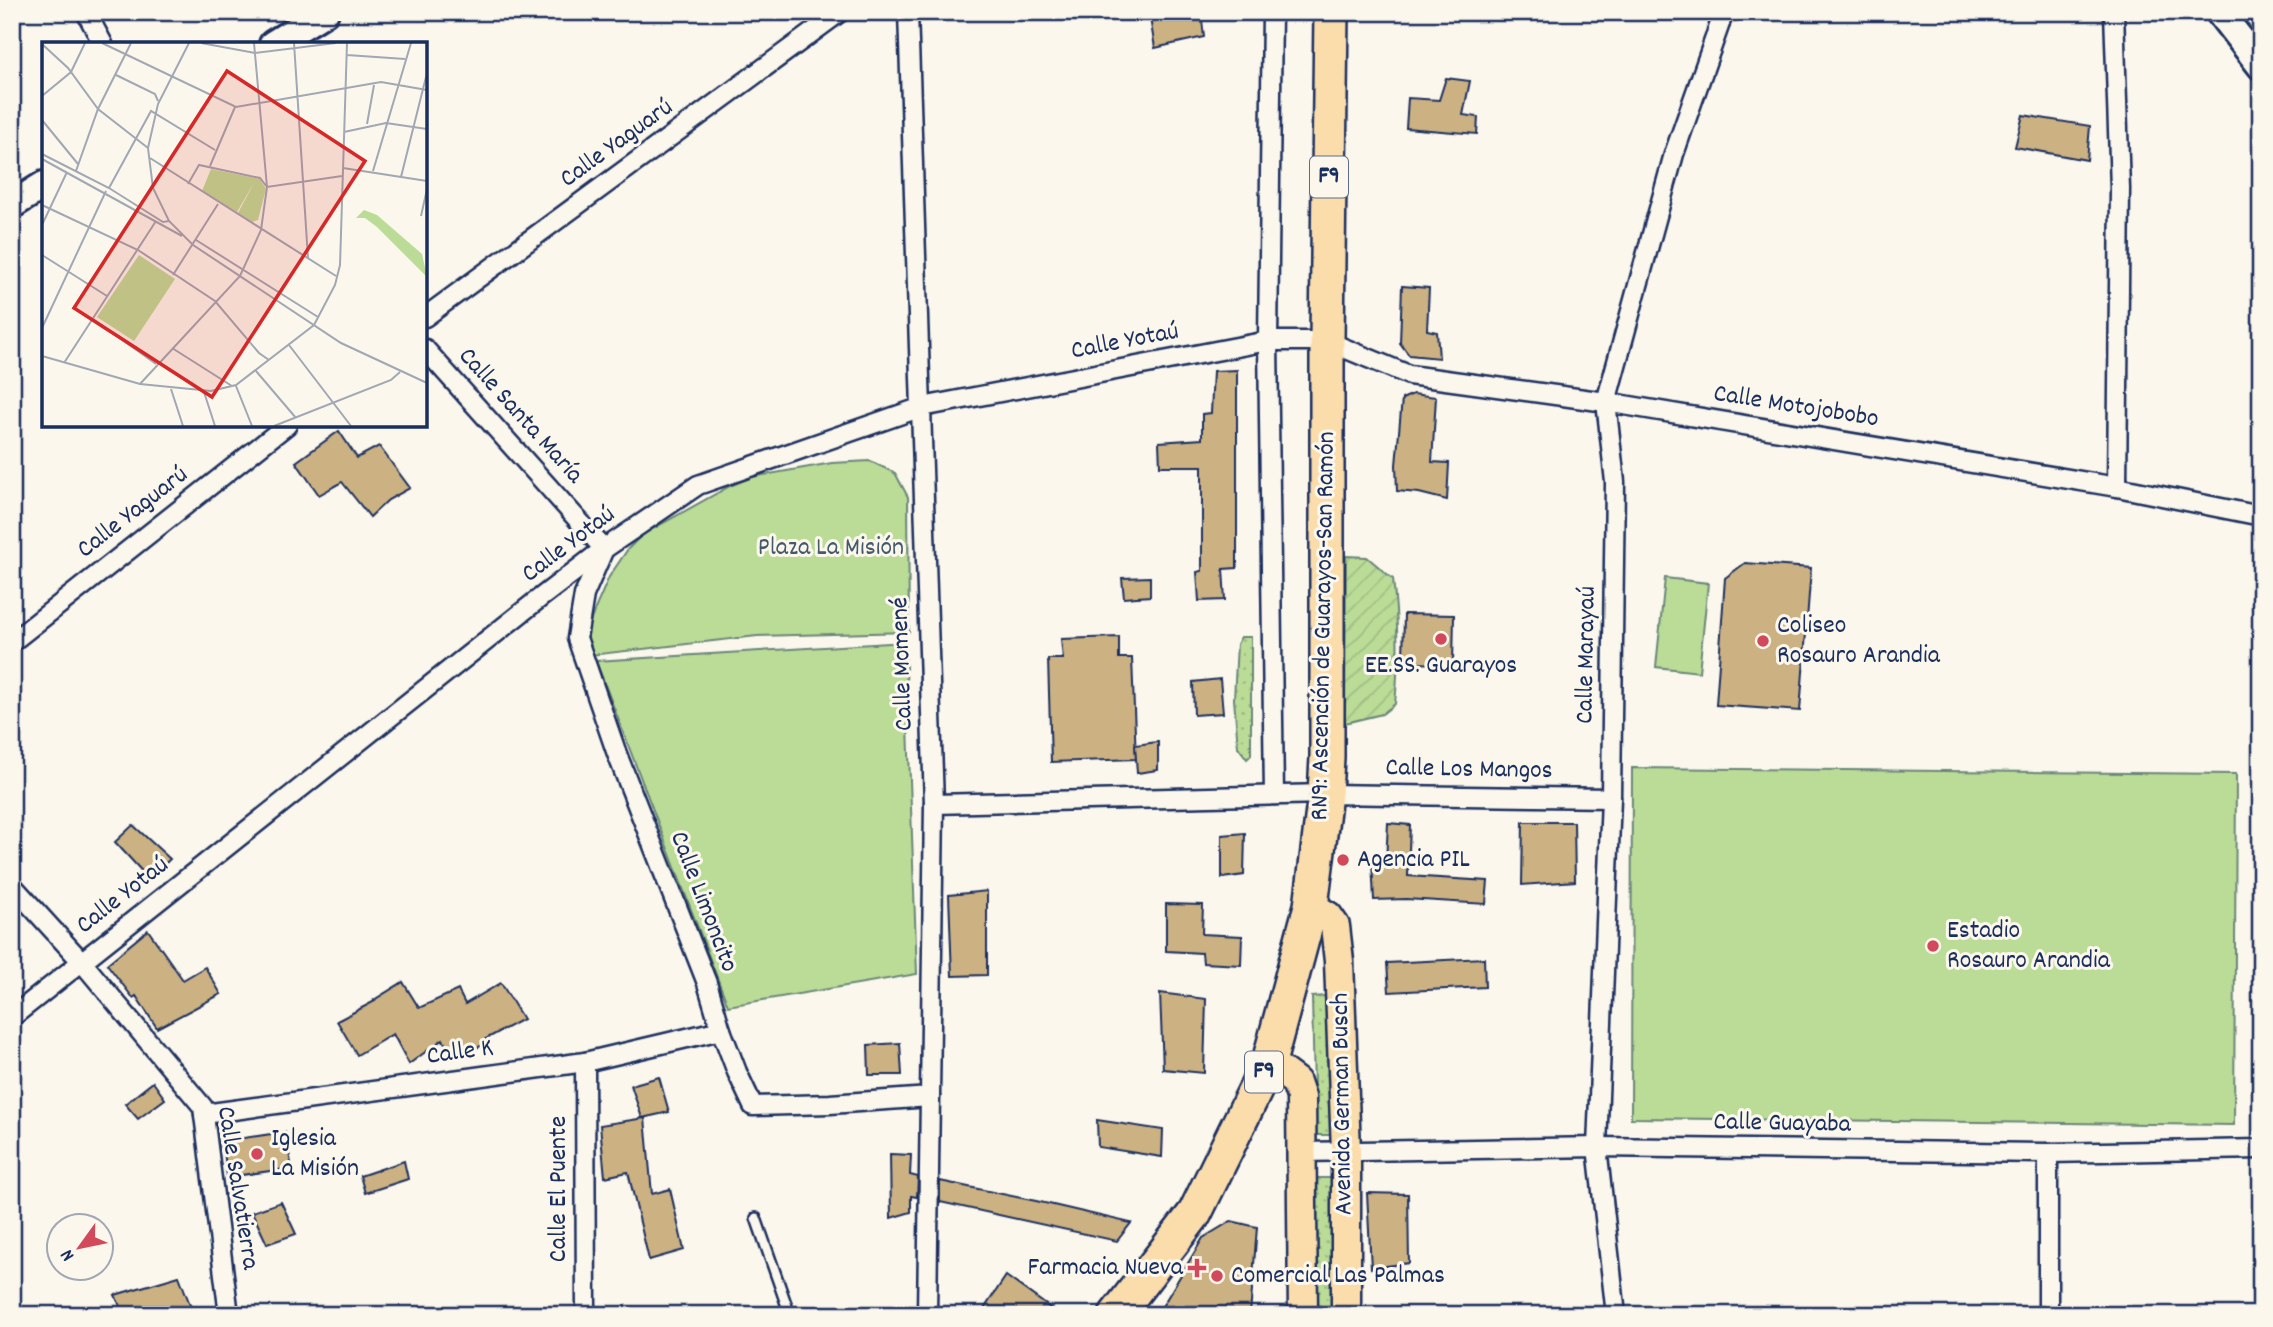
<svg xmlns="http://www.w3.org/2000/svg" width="2273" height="1327" font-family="Dekko,sans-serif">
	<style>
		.grass { fill: url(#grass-dots); stroke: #6b867a; stroke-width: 2 }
		.park { fill: #bbdc96; stroke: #6b867a; stroke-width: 2 }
		.garden { fill: url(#garden-furrows); stroke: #6b867a; stroke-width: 2 }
		.building { fill: #ccb282; stroke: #1b2f5e; stroke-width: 2 }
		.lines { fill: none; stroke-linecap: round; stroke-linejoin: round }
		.lane-casing { stroke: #1b2f5e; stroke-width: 14 }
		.street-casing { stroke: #1b2f5e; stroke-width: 23 }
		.secondary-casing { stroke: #1b2f5e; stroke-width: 32 }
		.primary-casing { stroke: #1b2f5e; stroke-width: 33 }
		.highway-casing { stroke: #1b2f5e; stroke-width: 38 }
		.lane { stroke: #fbf7ec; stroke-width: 9 }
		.street { stroke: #fbf7ec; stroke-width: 18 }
		.secondary { stroke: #fbf7ec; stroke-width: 26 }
		.primary { stroke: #fbddab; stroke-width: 28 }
		.highway { stroke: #fbddab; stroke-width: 33 }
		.poi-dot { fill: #d1495b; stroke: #fbf7ec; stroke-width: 2.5 }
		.labels { text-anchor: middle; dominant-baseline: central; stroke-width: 6; stroke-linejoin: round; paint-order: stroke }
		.shield { fill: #fbf7ec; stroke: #5e6b89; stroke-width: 2 }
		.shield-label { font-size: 24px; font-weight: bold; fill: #1b2f5e }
		.street-label { font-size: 26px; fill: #1b2f5e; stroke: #fbf7ec }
		.park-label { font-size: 26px; fill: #435a6c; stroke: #fbf7ec }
		.poi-label { font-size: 26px; fill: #1b2f5e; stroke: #fbf7ec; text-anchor: start }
		.inset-road { fill: none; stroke: #a1a7b3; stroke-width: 2 }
		.view { fill: #d62828; fill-opacity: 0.15; stroke: #d62828; stroke-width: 3.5 }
		.inset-edge { fill: none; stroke: #1b2f5e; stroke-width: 3.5 }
	</style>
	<defs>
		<pattern id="grass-dots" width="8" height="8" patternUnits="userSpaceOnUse" patternTransform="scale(1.75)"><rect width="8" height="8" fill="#bbdc96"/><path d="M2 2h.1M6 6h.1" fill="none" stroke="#a0bd84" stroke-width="1.8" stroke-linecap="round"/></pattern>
		<pattern id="garden-furrows" width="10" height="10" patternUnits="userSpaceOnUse" patternTransform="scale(1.75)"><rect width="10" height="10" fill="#bbdc96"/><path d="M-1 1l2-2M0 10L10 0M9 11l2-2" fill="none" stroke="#a0bd84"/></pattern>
	</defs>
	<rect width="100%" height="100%" fill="#fbf7ec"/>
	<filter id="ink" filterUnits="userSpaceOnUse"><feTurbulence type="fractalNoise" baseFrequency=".0143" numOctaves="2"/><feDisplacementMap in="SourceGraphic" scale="14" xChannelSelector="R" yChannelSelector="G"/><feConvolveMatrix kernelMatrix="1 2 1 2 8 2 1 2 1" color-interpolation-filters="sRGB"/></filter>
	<g filter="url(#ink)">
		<g class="grass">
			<polygon points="1241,637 1251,637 1251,755 1247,759 1238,747 1234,699 1237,644"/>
			<polygon points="1325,996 1333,1135 1315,1135 1312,997"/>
			<polygon points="1313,1178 1340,1178 1335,1315 1312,1315"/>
		</g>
		<g class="park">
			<polygon points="870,461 895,473 908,497 909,632 757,636 591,655 586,634 595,609 609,577 628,549 642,535 730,486 752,477 832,463"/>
			<polygon points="1665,578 1708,583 1699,672 1656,667"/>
			<polygon points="905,642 917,974 728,1006 596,661"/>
			<polygon points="1632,768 2236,774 2234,1125 1631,1118"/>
		</g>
		<path class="garden" d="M1346,556L1367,557L1393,579C1398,620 1399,663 1395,704L1382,714L1345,723Z"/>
		<g class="building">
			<polygon points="1149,12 1201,12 1204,37 1155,48"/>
			<polygon points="1446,78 1470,81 1463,115 1478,117 1477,134 1406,128 1408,98 1439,100"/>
			<polygon points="2023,115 2090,126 2087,160 2015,147"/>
			<polygon points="1402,286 1429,288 1427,330 1437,332 1439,358 1409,355 1400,343"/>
			<polygon points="1237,370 1237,568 1223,569 1225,600 1199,601 1197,572 1202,571 1202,466 1160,466 1159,442 1202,439 1202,414 1211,413 1213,371"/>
			<polygon points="1413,394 1436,397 1432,462 1449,463 1447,500 1419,493 1397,491 1396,465 1402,399"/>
			<polygon points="339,431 357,458 379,446 410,488 388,500 370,517 342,482 319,495 296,462"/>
			<polygon points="1745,563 1811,568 1800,711 1716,705 1725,578"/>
			<polygon points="1150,577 1150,596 1124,598 1122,578"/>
			<polygon points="1404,614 1454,615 1453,664 1403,663"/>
			<polygon points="1119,637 1119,658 1132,658 1136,759 1051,762 1048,659 1063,659 1061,639"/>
			<polygon points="1220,679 1223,713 1194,715 1193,682"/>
			<polygon points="1158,742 1158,770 1137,773 1135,745"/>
			<polygon points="1523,822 1574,822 1575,881 1522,885"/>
			<polygon points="1388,823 1410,825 1408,876 1488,881 1486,904 1406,899 1374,900 1372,861 1386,862"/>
			<polygon points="133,825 170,859 149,879 115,842"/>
			<polygon points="1245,833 1244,875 1222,878 1222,835"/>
			<polygon points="987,891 987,975 952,976 949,895"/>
			<polygon points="1166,904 1203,905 1202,934 1242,936 1241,965 1203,963 1202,953 1166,951"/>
			<polygon points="148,930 183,980 205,967 221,994 157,1028 136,996 133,998 107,964"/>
			<polygon points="1484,958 1485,987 1389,992 1387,963"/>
			<polygon points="403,982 419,1008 458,990 465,1004 501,983 523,1019 484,1040 486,1044 451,1058 443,1039 409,1064 393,1034 357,1055 337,1021 375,1001 374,1000"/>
			<polygon points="1160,993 1206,999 1204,1073 1163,1069"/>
			<polygon points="900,1043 902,1075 869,1075 868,1045"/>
			<polygon points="659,1077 669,1112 642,1118 631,1085"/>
			<polygon points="153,1082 165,1099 138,1119 125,1104"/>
			<polygon points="645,1118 652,1194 670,1189 684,1250 649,1260 628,1172 605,1177 600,1125"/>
			<polygon points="1097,1120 1163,1130 1162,1157 1098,1147"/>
			<polygon points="285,1132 292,1168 227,1177 223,1141"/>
			<polygon points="890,1154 911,1155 910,1175 918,1177 917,1197 911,1196 911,1212 891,1218"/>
			<polygon points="404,1161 408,1179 365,1193 360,1176"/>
			<polygon points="940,1181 1036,1201 1131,1223 1117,1241 940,1202"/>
			<polygon points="1367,1193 1408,1194 1409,1263 1371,1268"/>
			<polygon points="281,1202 296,1234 267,1244 252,1212"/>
			<polygon points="1231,1221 1257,1227 1250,1315 1157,1315 1203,1238"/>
			<polygon points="179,1276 194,1315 124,1315 115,1295"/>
			<polygon points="1006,1276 1060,1315 980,1315"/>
		</g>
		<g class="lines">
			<g class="lane-casing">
				<polyline id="lane" points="756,1218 790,1315"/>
			</g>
			<g class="street-casing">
				<g id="street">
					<polyline points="86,12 103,44"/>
					<polyline points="908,12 934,804 927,1315"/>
					<polyline points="1272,12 1268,341 1274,795"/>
					<polyline points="2114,12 2120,189 2117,487"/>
					<polyline points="425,317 840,12"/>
					<polyline points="425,349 604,549 584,595 577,638 617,754 707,983 721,1030 737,1072 753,1106 830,1104 930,1097"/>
					<polyline points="12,642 287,425"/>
					<polyline points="934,804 1325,794 1611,798"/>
					<polyline points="12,885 82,962 203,1107 229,1315"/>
					<polyline points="12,1017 540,598 604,549 698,485 922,407 1268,341 1327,341 1409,375 1606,402 2117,487 2261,516"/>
					<polyline points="585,1062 586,1315"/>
					<polyline points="204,1114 585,1062 721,1030"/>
					<polyline points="1303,1152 1597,1147 2048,1153 2261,1149"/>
					<polyline points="2048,1153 2048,1315"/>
					<polyline points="1616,1315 1597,1147 1611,798 1615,482 1606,402 1674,154 1724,12"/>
				</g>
			</g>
			<g class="secondary-casing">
				<g id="secondary">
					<polyline points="2219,12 2261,66"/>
					<polyline points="273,44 325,12"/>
					<polyline points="12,205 44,185"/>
				</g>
			</g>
			<g class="primary-casing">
				<g id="primary">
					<polyline points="1311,906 1328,916 1335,926 1339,961 1346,1151 1346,1315"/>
					<polyline points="1269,1062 1296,1082 1301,1097 1303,1315"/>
				</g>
			</g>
			<g class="highway-casing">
				<polyline id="highway" points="1116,1315 1195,1213 1269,1062 1311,906 1325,794 1327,757 1327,341 1331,12"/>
			</g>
			<use href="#lane" class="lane"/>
			<use href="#street" class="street"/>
			<use href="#secondary" class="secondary"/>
			<use href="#primary" class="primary"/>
			<use href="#highway" class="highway"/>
		</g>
	</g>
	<g class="poi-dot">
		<circle cx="1441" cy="639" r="7"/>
		<circle cx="1763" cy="641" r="7"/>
		<circle cx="1343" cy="860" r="7"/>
		<circle cx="1933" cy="946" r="7"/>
		<circle cx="257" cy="1154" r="7"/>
		<path d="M1193.5 1257.5h7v7h7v7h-7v7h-7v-7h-7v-7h7z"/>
		<circle cx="1217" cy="1276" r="7"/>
	</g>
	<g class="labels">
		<g class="shield">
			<rect x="1310" y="156.5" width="38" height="41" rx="5"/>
			<rect x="1245" y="1051.5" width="38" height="41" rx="5"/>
		</g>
		<g class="shield-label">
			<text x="1329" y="177">F9</text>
			<text x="1264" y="1072">F9</text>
		</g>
		<g class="street-label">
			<text transform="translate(617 144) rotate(-36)">Calle Yaguarú</text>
			<text transform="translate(1125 342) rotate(-11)">Calle Yotaú</text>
			<text transform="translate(1796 407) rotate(9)">Calle Motojobobo</text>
			<text transform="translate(520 416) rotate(48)">Calle Santa María</text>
			<text transform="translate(133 513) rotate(-38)">Calle Yaguarú</text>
			<text transform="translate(569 545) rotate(-37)">Calle Yotaú</text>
			<text transform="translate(1324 626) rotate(-89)">RN9: Ascención de Guarayos-San Ramón</text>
			<text transform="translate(1587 655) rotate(-89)">Calle Marayaú</text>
			<text transform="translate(903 664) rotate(-92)">Calle Momené</text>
			<text transform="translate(1469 770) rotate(1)">Calle Los Mangos</text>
			<text transform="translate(123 896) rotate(-38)">Calle Yotaú</text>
			<text transform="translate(703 902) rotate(69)">Calle Limoncito</text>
			<text transform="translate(460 1053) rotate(-8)">Calle K</text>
			<text transform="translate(1343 1104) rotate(-91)">Avenida German Busch</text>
			<text transform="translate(1782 1124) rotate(1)">Calle Guayaba</text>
			<text transform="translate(237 1188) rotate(81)">Calle Salvatierra</text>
			<text transform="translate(559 1189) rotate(-90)">Calle El Puente</text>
		</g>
		<g class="park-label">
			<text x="831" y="548">Plaza La Misión</text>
		</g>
		<g class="poi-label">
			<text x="1777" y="626">Coliseo<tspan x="1777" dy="30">Rosauro Arandia</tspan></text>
			<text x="1441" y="666" text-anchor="middle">EE.SS. Guarayos</text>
			<text x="1357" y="860">Agencia PIL</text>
			<text x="1947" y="931">Estadio<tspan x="1947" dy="30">Rosauro Arandia</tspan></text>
			<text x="271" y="1139">Iglesia<tspan x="271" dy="30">La Misión</tspan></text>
			<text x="1183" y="1268" text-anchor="end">Farmacia Nueva</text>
			<text x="1231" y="1276">Comercial Las Palmas</text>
		</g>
	</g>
	<g transform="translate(42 42)">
		<rect width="385" height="385" fill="#fbf7ec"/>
		<path d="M322,168L335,173L380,212L385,235L335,185L323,176H314Z" fill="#bbdc96"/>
		<path d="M169,127L218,137L224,147L216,178L210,180L196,171L213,139L195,170L160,149ZM97,213L133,237L92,299L55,275Z" fill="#bbdc96"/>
		<path class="inset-road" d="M60,1L194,65L339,40L385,48M147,1L116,62L106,106L111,146L127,179L151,203L299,301L385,341M159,1L213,11L294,1M252,1L266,216M0,2L26,26L56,67L106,106M305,13L363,17M74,33L113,52L116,59M0,54L29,30L43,1M0,78L36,122M325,82L332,43M302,90L344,81L385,87M0,112L67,146L121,180L127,179M108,116L294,234M0,117L140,194M168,124L193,65M301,126L385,139M34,129L56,67L89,1M331,129L369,1M359,135L385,31M146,142L157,123L218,136L225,145L300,134M67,146L109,69L173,108M0,163L96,208L173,259L217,311L227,318M379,174L385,147M0,183L25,130M154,198L276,275M0,213L65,254M131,233L176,162M51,277L114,322M0,286L64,149M247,303L309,384M130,306L190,344M0,314L98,342L169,349L194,343L272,283L293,243L298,223L305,1M22,321L114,179M214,329L254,376M98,342L198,234L219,188L225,145L212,1M194,344L210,384M129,347L141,384M162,350L173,384M232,384L349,338L358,330"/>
		<path class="view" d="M185,29L323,119L170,355L32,266Z"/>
		<rect width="385" height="385" class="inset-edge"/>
	</g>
	<rect width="2273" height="1327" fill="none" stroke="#fbf7ec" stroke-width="42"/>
	<rect x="21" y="21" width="2231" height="1285" fill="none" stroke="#1b2f5e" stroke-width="2.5" filter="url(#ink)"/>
	<g transform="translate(80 1247) rotate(237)"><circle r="33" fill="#fbf7ec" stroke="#a1a7b3" stroke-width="2"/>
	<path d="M0-5L12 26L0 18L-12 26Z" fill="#d1495b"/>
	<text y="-10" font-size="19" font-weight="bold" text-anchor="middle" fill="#1b2f5e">N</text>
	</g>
</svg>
